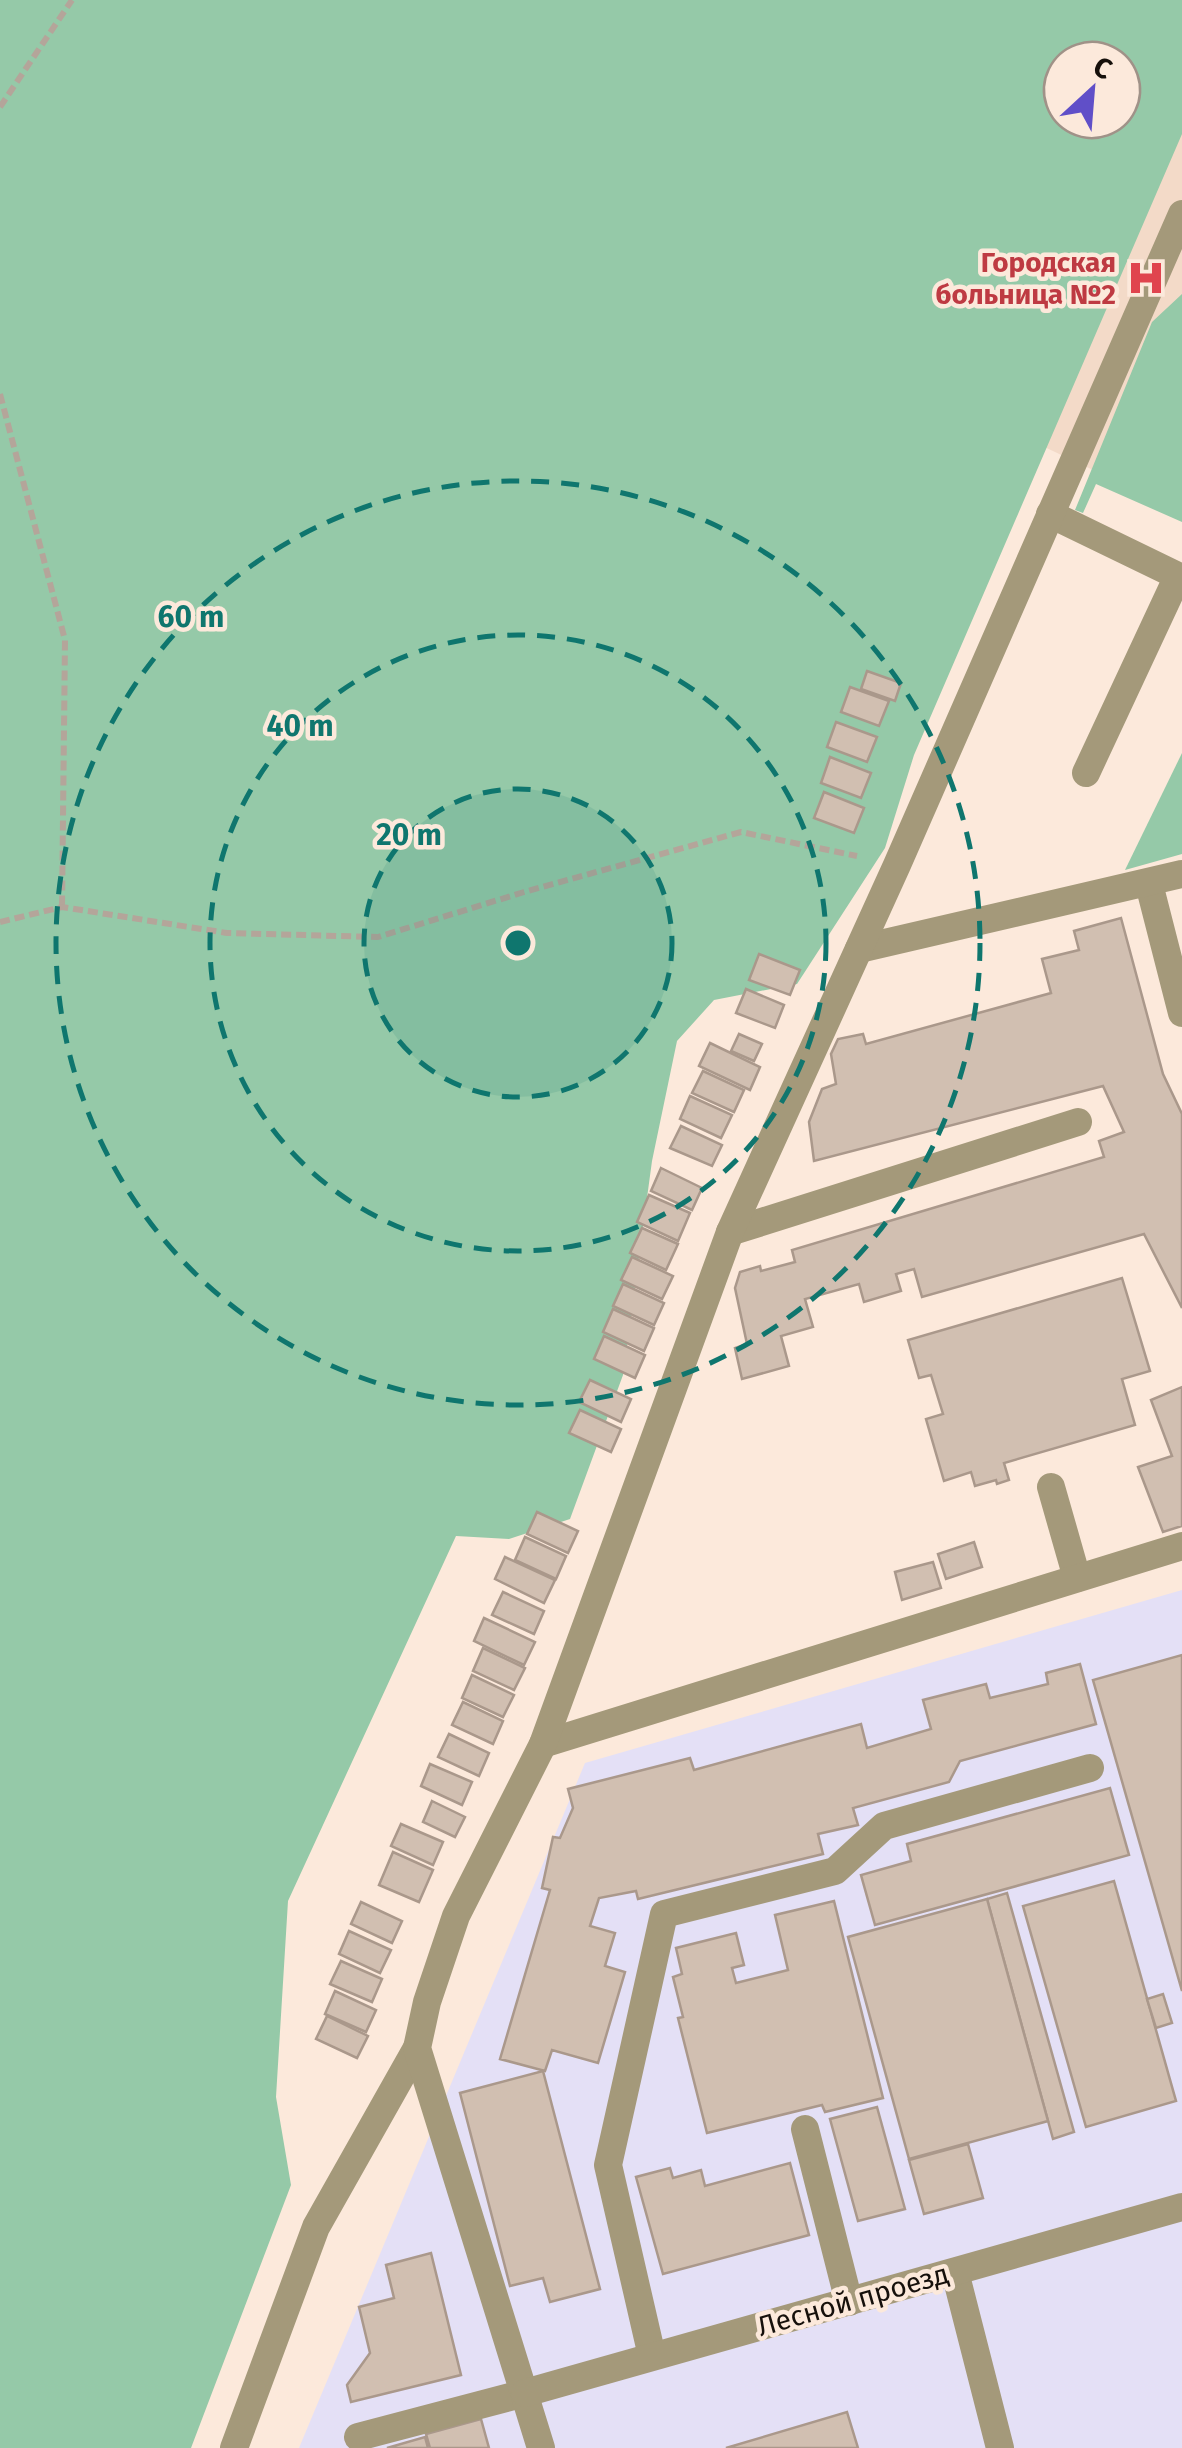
<svg xmlns="http://www.w3.org/2000/svg" width="1182" height="2448" font-family="'Fira Sans',sans-serif">
	<style>
		.industrial { fill: #e4e0f6 }
		.built { fill: #f3dac8 }
		.green { fill: #95c9a8; fill-rule: evenodd }
		.building { fill: #d1bfb1; stroke: #aa988b; stroke-width: 2.5 }
		.lines { fill: none; stroke-linecap: round; stroke-linejoin: round }
		.path { stroke: #b4a59a; stroke-width: 6; stroke-dasharray: 10 5; stroke-linecap: butt }
		.service { stroke: #a4997a; stroke-width: 28 }
		.minor { stroke: #a4997a; stroke-width: 28 }
		.ring { fill: none; stroke: #0f766e; stroke-width: 5; stroke-dasharray: 18 12 }
		.labels { text-anchor: middle; dominant-baseline: central; stroke-width: 9; stroke-linejoin: round; paint-order: stroke }
		.health-label { font-size: 28px; font-weight: bold; fill: #be3a42; stroke: #fce9db; text-anchor: end }
		.street-label { font-size: 28px; fill: #16100b; stroke: #fce9db }
		.centre { fill: #0f766e; stroke: #fce9db; stroke-width: 5 }
		.ring-label { font-size: 30px; text-anchor: middle; font-weight: bold; fill: #0f766e; stroke: #fce9db; stroke-width: 9; stroke-linejoin: round; paint-order: stroke }
	</style>
	<rect width="100%" height="100%" fill="#fce9db"/>
	<polygon class="industrial" points="1182,1590 1182,2448 299,2448 585,1763"/>
	<polygon class="built" points="1182,114 1182,512 1036,443"/>
	<g class="green">
		<path d="M0,0H1182V134L914,755L885,848L797,984L714,1000L677,1041L652,1161L623,1375L570,1519L509,1539L456,1536L288,1901L276,2097L291,2185L191,2448H0ZM1062,60H1122V120H1062Z"/>
		<polygon points="1182,294 1182,522 1096,484 1083,513 1075,510 1152,322"/>
		<polygon points="1182,753 1182,854 1125,870"/>
	</g>
	<g class="building">
		<polygon points="867,671 901,683 895,701 861,689"/>
		<polygon points="850,687 889,701 879,726 841,712"/>
		<polygon points="836,722 877,737 867,762 827,747"/>
		<polygon points="830,757 871,773 861,798 821,783"/>
		<polygon points="824,792 864,808 854,833 814,818"/>
		<polygon points="1121,918 1163,1074 1182,1114 1182,1308 1144,1234 922,1297 914,1269 896,1274 901,1291 864,1302 859,1284 805,1299 813,1327 781,1336 789,1366 742,1379 735,1348 747,1344 735,1288 740,1272 760,1266 761,1271 795,1262 792,1250 1104,1157 1099,1141 1124,1132 1103,1086 814,1161 809,1122 822,1089 836,1084 831,1054 838,1039 863,1034 866,1044 1051,993 1042,959 1079,950 1074,931"/>
		<polygon points="759,954 800,970 790,995 749,980"/>
		<polygon points="746,989 784,1005 775,1028 736,1013"/>
		<polygon points="739,1034 762,1044 754,1061 731,1051"/>
		<polygon points="710,1043 760,1067 750,1090 699,1066"/>
		<polygon points="703,1071 744,1090 734,1112 692,1093"/>
		<polygon points="690,1096 732,1115 721,1138 680,1119"/>
		<polygon points="681,1126 722,1145 712,1166 670,1148"/>
		<polygon points="661,1168 702,1188 692,1210 651,1191"/>
		<polygon points="649,1195 690,1213 678,1241 637,1222"/>
		<polygon points="642,1228 678,1244 666,1270 630,1253"/>
		<polygon points="632,1257 673,1276 662,1299 621,1280"/>
		<polygon points="1122,1278 1150,1371 1122,1379 1135,1425 1004,1463 1009,1480 997,1484 996,1480 975,1486 971,1472 944,1481 926,1419 943,1414 931,1375 919,1378 908,1340"/>
		<polygon points="623,1284 664,1303 654,1325 613,1306"/>
		<polygon points="613,1309 654,1328 644,1351 603,1332"/>
		<polygon points="604,1336 645,1355 635,1378 594,1359"/>
		<polygon points="590,1380 631,1399 621,1422 579,1402"/>
		<polygon points="1182,1387 1182,1526 1163,1532 1138,1467 1172,1456 1151,1400"/>
		<polygon points="580,1410 621,1429 611,1452 569,1433"/>
		<polygon points="537,1512 578,1531 568,1553 527,1534"/>
		<polygon points="525,1537 566,1556 556,1579 515,1560"/>
		<polygon points="974,1542 982,1567 946,1579 938,1554"/>
		<polygon points="505,1557 555,1580 544,1603 495,1579"/>
		<polygon points="933,1562 941,1588 902,1600 895,1572"/>
		<polygon points="503,1592 544,1611 534,1634 492,1615"/>
		<polygon points="484,1618 535,1642 524,1665 474,1641"/>
		<polygon points="483,1648 525,1668 514,1690 473,1671"/>
		<polygon points="1182,1655 1182,1991 1093,1680"/>
		<polygon points="1080,1664 1096,1724 960,1761 949,1782 853,1808 858,1825 818,1834 823,1854 638,1899 636,1891 599,1898 590,1926 615,1933 605,1966 625,1972 598,2063 552,2050 545,2071 500,2059 550,1890 542,1888 553,1837 560,1838 573,1808 568,1789 690,1758 694,1770 861,1724 867,1748 931,1729 923,1700 986,1684 990,1698 1048,1684 1046,1673"/>
		<polygon points="472,1675 514,1695 503,1717 462,1698"/>
		<polygon points="463,1702 503,1721 493,1744 452,1725"/>
		<polygon points="449,1734 489,1753 479,1776 438,1757"/>
		<polygon points="430,1764 472,1782 462,1805 421,1786"/>
		<polygon points="1110,1788 1129,1855 875,1925 861,1875 911,1861 907,1844"/>
		<polygon points="432,1801 465,1817 455,1837 423,1822"/>
		<polygon points="401,1824 443,1842 433,1865 391,1846"/>
		<polygon points="393,1852 433,1870 419,1902 379,1885"/>
		<polygon points="1114,1881 1176,2101 1086,2127 1023,1906"/>
		<polygon points="1007,1893 1074,2132 1053,2139 987,1899"/>
		<polygon points="987,1899 1048,2121 909,2159 848,1937"/>
		<polygon points="834,1901 883,2098 825,2112 822,2105 707,2133 678,2018 683,2017 673,1977 682,1974 676,1948 736,1933 744,1965 732,1968 736,1983 788,1970 775,1915"/>
		<polygon points="361,1902 402,1921 392,1943 351,1924"/>
		<polygon points="349,1931 391,1950 380,1973 339,1954"/>
		<polygon points="341,1961 382,1979 372,2002 330,1984"/>
		<polygon points="335,1991 376,2010 366,2032 325,2014"/>
		<polygon points="1163,1994 1172,2023 1156,2028 1147,1999"/>
		<polygon points="327,2016 368,2036 357,2058 316,2039"/>
		<polygon points="543,2071 600,2289 550,2302 543,2278 510,2286 460,2093"/>
		<polygon points="877,2107 905,2209 858,2221 830,2119"/>
		<polygon points="968,2144 983,2198 924,2214 909,2160"/>
		<polygon points="790,2163 809,2235 663,2274 636,2177 670,2168 673,2178 701,2170 705,2186"/>
		<polygon points="431,2253 461,2375 351,2402 347,2385 370,2353 359,2307 394,2298 386,2265"/>
		<polygon points="847,2412 858,2448 726,2448"/>
		<polygon points="481,2419 489,2448 430,2448 426,2434"/>
		<polygon points="425,2437 428,2448 387,2448"/>
	</g>
	<g class="lines">
		<g class="path">
			<polyline points="0,107 72,0"/>
			<polyline points="0,394 65,640 62,907"/>
			<polyline points="0,922 62,907 227,933 378,937 524,892 741,832 857,856"/>
		</g>
		<g class="service">
			<polyline points="1050,514 1178,576 1086,773"/>
			<polyline points="1149,884 1182,1013"/>
			<polyline points="859,949 1182,874"/>
			<polyline points="730,1232 1078,1122"/>
			<polyline points="1051,1487 1077,1578"/>
			<polyline points="543,1744 1182,1546"/>
			<polyline points="805,2129 849,2302"/>
			<polyline points="955,2272 1000,2448"/>
			<polyline points="652,2356 608,2165 664,1914 835,1871 884,1826 1090,1768"/>
			<polyline points="358,2437 525,2393"/>
			<polyline points="234,2448 316,2227 417,2048"/>
			<polyline points="541,2448 417,2048 427,2002 456,1916 543,1744 730,1232 897,865 1182,214"/>
		</g>
		<polyline class="minor" points="525,2393 1182,2207"/>
	</g>
	<circle cx="518" cy="943" r="154" fill="#0f766e" fill-opacity=".12"/>
	<g class="ring">
		<circle cx="518" cy="943" r="154"/>
		<circle cx="518" cy="943" r="308"/>
		<circle cx="518" cy="943" r="462"/>
	</g>
	<defs>
		<g id="hospital-bare" transform="scale(3)"><path d="M-5-5h3v3.5h4V-5h3V5h-3V1.5h-4V5h-3Z" fill="#e0444e" stroke="#fce9db" stroke-width="2.5" paint-order="stroke"/></g>
	</defs>
	<g fill-rule="evenodd">
		<use href="#hospital-bare" x="1146" y="278"/>
	</g>
	<g class="labels">
		<g class="health-label">
			<text x="1116" y="262">Городская<tspan x="1116" dy="32">больница №2</tspan></text>
		</g>
		<g class="street-label">
			<text transform="translate(853 2300) rotate(-16)">Лесной проезд</text>
		</g>
	</g>
	<circle cx="518" cy="943" r="15" class="centre"/>
	<g class="ring-label">
		<text x="191" y="627">60 m</text>
		<text x="300" y="736">40 m</text>
		<text x="409" y="845">20 m</text>
	</g>
	<g transform="translate(1092 90) rotate(26)"><circle r="48" fill="#fce9db" stroke="#a09288" stroke-width="2.5"/>
	<path d="M0-8L18 38L0 25L-18 38Z" fill="#604fc8"/>
	<text y="-15" font-size="28" font-weight="bold" text-anchor="middle" fill="#16100b">С</text>
	</g>
</svg>
